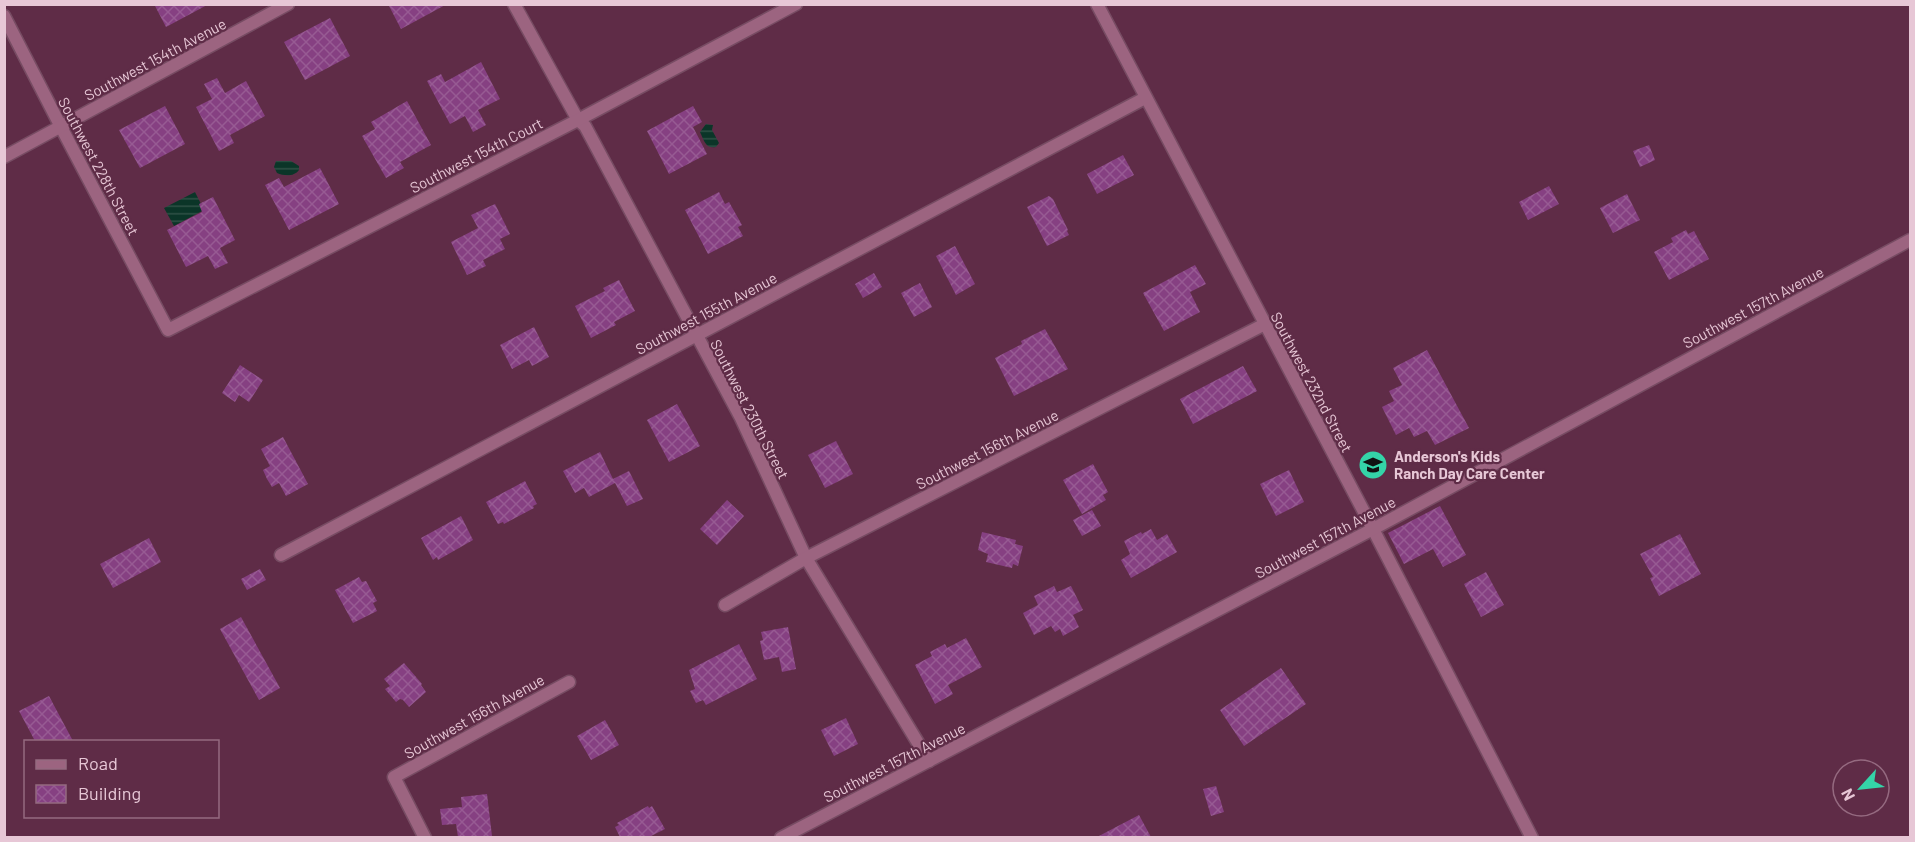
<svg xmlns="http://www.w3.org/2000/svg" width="1915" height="842" font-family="Barlow,sans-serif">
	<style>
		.water { fill: url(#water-rules) }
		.building { fill: url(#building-cross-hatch) }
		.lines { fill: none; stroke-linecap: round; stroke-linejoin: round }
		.minor-casing { stroke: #774c63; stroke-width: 15 }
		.tertiary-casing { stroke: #774c63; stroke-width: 15 }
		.minor { stroke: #9c6480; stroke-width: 12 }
		.tertiary { stroke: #9c6480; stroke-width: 12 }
		.labels { text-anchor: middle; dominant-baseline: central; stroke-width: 4.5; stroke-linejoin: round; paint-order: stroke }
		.street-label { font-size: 15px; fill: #e7c7d6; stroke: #5f2c47 }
		.poi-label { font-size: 15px; font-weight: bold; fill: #e7c7d6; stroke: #5f2c47; text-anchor: start }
	</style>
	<defs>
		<pattern id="water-rules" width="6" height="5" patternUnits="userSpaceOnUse" patternTransform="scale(1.5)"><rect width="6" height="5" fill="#0b3528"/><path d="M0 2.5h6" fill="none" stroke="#2f5146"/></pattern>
		<pattern id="building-cross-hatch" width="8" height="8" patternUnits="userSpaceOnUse" patternTransform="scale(1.5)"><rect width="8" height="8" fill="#864082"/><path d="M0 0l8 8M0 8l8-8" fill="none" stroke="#975a93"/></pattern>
	</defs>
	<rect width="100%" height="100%" fill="#5f2c47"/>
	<g class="water">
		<path d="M706,124L713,125L712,130L719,143L716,147C705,149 704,140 700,132Z"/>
		<path d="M276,161H291L299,166V170C294,177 284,176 277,173L274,167Z"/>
		<polygon points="195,192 204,210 174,226 164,208"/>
	</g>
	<g class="building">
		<polygon points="154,4 209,4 166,27"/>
		<polygon points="388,4 447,4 401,29"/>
		<polygon points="330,18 350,56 305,80 284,42"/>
		<polygon points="481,62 500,99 478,110 486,125 473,132 465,116 450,124 427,81 441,74 445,82"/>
		<polygon points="217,78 225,93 246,81 265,116 230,135 234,143 219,151 196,107 212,99 204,84"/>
		<polygon points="407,101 431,145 400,162 404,168 386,178 362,136 375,129 371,122"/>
		<polygon points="165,106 185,144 140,168 119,130"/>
		<polygon points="693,106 702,122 693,127 707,154 669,174 647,131"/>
		<polygon points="1649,145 1655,160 1640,167 1633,151"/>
		<polygon points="1123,155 1134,175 1097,194 1087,174"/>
		<polygon points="320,168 339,204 289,230 265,185 279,178 284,187"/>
		<polygon points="1549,186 1559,204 1528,220 1519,202"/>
		<polygon points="719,192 725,204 729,202 742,225 738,227 743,236 708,254 685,210"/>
		<polygon points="1627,194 1640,220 1613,233 1600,208"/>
		<polygon points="1049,196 1053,199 1068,230 1067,231 1069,235 1047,246 1027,207"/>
		<polygon points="213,197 235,240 220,248 228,263 215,269 208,256 186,267 167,230 202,212 199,204"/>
		<polygon points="495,204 510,234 500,239 505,249 483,260 486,266 467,275 451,242 478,228 471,215"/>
		<polygon points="1686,230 1688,234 1694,231 1709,259 1669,280 1654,252 1673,242 1671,238"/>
		<polygon points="955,246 975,284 956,295 936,256"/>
		<polygon points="1195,265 1206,284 1190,292 1200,312 1164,331 1143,293"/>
		<polygon points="874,273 882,287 863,298 855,284"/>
		<polygon points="619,280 635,311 614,322 616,325 591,338 575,306 605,291 603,288"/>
		<polygon points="920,283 932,307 914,317 901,293"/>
		<polygon points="534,327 549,357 532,366 529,360 512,369 500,345"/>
		<polygon points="1045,329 1068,369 1014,396 995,358 1022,344 1021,341"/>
		<polygon points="1427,350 1469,428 1435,445 1427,431 1414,437 1409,428 1396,435 1382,407 1394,401 1389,391 1402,385 1393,368"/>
		<polygon points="240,365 263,380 249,402 239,395 235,402 222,393"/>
		<polygon points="1243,366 1257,391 1193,424 1180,399"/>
		<polygon points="677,404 700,446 669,462 647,420"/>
		<polygon points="283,437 308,484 286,496 279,483 272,487 267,479 263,470 270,466 261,449"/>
		<polygon points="836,441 853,474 825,488 808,455"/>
		<polygon points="600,452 613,479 629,471 643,499 627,506 615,483 589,497 584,488 575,493 563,471"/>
		<polygon points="1093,464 1108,492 1103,495 1106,500 1082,514 1063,480"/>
		<polygon points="1289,470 1304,502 1276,516 1260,484"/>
		<polygon points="525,481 537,504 533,506 534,508 504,524 503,522 498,524 486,502"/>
		<polygon points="727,500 744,516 717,545 700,529"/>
		<polygon points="1440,506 1466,555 1443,567 1433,549 1404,564 1388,533"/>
		<polygon points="1092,510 1101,526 1082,536 1073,520"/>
		<polygon points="461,516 473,540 438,560 437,557 433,560 421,538"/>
		<polygon points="1151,529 1157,540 1167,534 1177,552 1131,578 1121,560 1130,554 1124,541 1141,532 1142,534"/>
		<polygon points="982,532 1016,540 1015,544 1023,546 1018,566 1013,564 1012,568 986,562 988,554 978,550"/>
		<polygon points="1680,534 1701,574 1659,596 1650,578 1653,577 1640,554"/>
		<polygon points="149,538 161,562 113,588 100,564"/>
		<polygon points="260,569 266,580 247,590 241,579"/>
		<polygon points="1486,572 1504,605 1481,617 1464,584"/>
		<polygon points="359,577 362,582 366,581 377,601 373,603 377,611 353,623 335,590"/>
		<polygon points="1054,586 1057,592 1071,586 1083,610 1073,615 1079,627 1063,636 1060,629 1055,632 1051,626 1034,635 1023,613 1038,605 1034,596"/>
		<polygon points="241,617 280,688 259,700 220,629"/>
		<polygon points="788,627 796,669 782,672 779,657 764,660 760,641 763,640 761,632"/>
		<polygon points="966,638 982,667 948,685 953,694 935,704 915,665 932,656 930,652 945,644 947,648"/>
		<polygon points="739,644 757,679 706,705 703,700 696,703 690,691 695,689 689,670"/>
		<polygon points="404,663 422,684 421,685 426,692 409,707 403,700 400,699 396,702 385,689 390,686 384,679"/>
		<polygon points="1281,668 1306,704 1244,746 1220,710"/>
		<polygon points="49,696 73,741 35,741 19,711"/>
		<polygon points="846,718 858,744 834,756 821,730"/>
		<polygon points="605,720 619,745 591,760 577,736"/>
		<polygon points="1216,786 1224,812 1211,816 1203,789"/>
		<polygon points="487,794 492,836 458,837 456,824 442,825 440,809 462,807 461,797"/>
		<polygon points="648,806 649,808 652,806 665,829 649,837 620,837 615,827 619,825 617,823"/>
		<polygon points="1139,815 1151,837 1097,837"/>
	</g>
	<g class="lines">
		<g class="minor-casing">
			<g id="minor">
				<polyline points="514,4 578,120 585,126 592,139 741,418 806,558 929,761"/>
				<polyline points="4,16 61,127 168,330 578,120 796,4"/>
				<polyline points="4,157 288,4"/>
				<polyline points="281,555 1145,98"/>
				<polyline points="725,605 806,558 1265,324"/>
				<polyline points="425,838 394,777 569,682"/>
			</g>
		</g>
		<g class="tertiary-casing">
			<g id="tertiary">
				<polyline points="1097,4 1373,529 1532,838"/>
				<polyline points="781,838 1373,529 1910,240"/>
			</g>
		</g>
		<use href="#minor" class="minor"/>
		<use href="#tertiary" class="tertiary"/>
	</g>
	<defs>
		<g id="school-disc" transform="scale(1.5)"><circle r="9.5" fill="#34d4a8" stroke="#5f2c47"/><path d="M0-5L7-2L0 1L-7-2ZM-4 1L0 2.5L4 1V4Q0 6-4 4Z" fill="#111"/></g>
	</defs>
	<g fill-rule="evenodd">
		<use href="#school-disc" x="1373" y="465"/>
	</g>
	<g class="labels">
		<g class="street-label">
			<text transform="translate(155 59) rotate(-28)">Southwest 154th Avenue</text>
			<text transform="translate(476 155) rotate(-27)">Southwest 154th Court</text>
			<text transform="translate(99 166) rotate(62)">Southwest 228th Street</text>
			<text transform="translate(1753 307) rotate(-28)">Southwest 157th Avenue</text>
			<text transform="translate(706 313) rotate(-28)">Southwest 155th Avenue</text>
			<text transform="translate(1312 382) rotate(62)">Southwest 232nd Street</text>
			<text transform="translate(750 409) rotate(63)">Southwest 230th Street</text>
			<text transform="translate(987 449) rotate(-27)">Southwest 156th Avenue</text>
			<text transform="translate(1325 537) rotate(-28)">Southwest 157th Avenue</text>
			<text transform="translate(474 716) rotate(-29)">Southwest 156th Avenue</text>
			<text transform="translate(894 762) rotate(-27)">Southwest 157th Avenue</text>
		</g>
		<g class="poi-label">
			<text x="1394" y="456">Anderson's Kids<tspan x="1394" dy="17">Ranch Day Care Center</tspan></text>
		</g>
	</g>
	<rect width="1915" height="842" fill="none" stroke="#e7c7d6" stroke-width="12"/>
	<rect x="24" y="740" width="195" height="78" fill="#5f2c47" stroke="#956a80" stroke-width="1.5"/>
	<rect x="36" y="760" width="30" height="9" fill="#9c6480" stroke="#956a80" stroke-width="1.5"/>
	<text x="78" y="770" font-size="18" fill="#e7c7d6">Road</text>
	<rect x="36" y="785" width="30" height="18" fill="url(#building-cross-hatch)" stroke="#956a80" stroke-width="1.5"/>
	<text x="78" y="800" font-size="18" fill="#e7c7d6">Building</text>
	<g transform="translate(1861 788) rotate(243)"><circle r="28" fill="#5f2c47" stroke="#956a80" stroke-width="1.5"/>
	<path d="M0-4.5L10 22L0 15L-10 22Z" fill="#34d4a8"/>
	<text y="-9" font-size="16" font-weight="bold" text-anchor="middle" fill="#e7c7d6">N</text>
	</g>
</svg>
